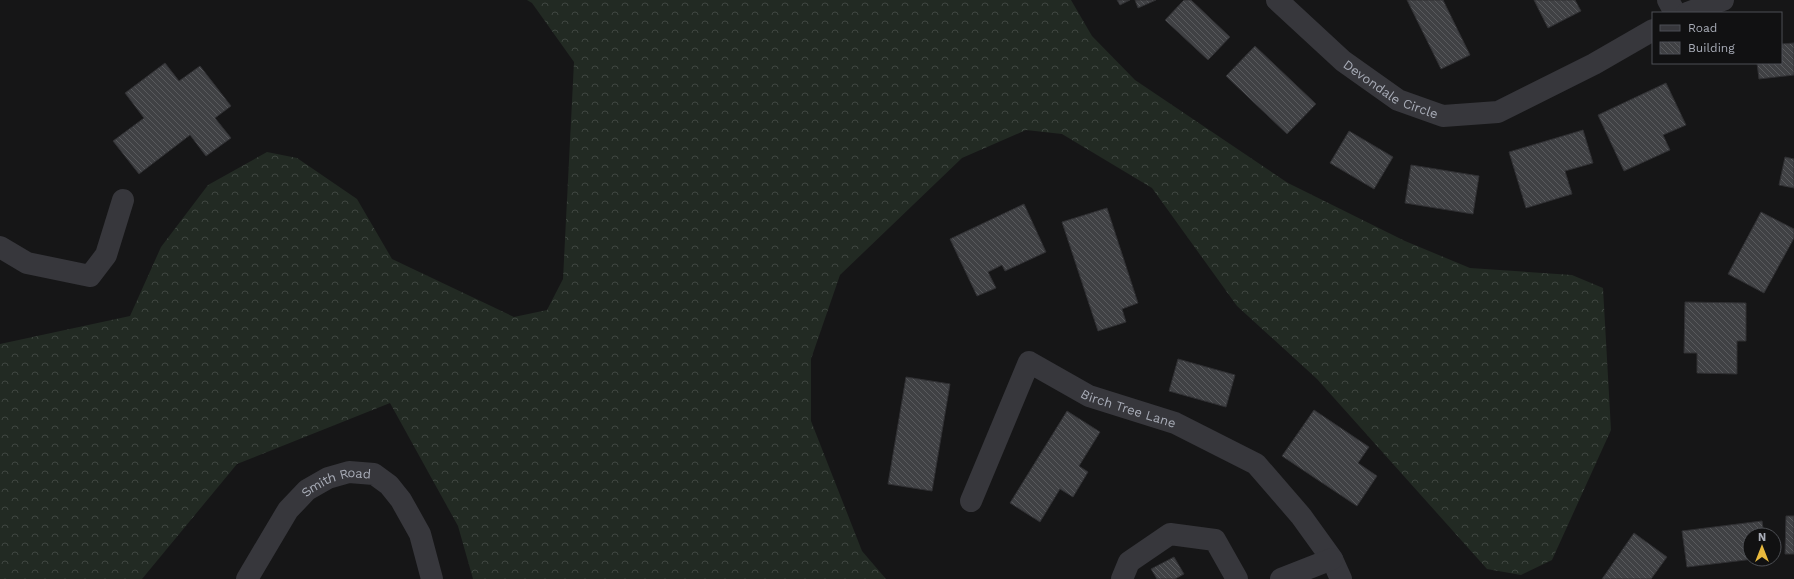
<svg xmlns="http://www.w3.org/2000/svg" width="1794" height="579" font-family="'Work Sans',sans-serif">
<defs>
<pattern id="forest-crowns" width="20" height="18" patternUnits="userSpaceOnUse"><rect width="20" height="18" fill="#222a23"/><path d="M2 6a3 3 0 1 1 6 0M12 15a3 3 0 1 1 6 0" fill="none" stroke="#3f4641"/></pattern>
<pattern id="building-back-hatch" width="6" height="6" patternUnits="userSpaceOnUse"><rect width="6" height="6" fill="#404144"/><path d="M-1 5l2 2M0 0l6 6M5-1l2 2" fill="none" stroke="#595a5d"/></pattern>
</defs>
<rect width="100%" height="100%" fill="#161617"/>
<path fill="url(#forest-crowns)" d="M527,0H1071L1092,36L1135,80L1288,183L1405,241L1470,268L1572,275L1603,288L1611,430L1552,560L1521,575L1487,569L1317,379L1237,306L1152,188L1062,134L1026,130L962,158L840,275L811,359V421L862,551L886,579H473L458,526L390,403L237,464L142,579H0V344L130,316L161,247L208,185L267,152L297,158L357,199L392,259L514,317L547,310L563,279L574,62L532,3Z"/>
<path fill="url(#building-back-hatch)" stroke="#303033" d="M1117,0H1130L1120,5Z
M1135,0H1156L1138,8Z
M1184,0H1191L1230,37L1208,60L1165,20Z
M1407,0H1443L1470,55L1441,69Z
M1534,0H1575L1581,11L1548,28Z
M1794,43V75L1759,79L1757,63H1781V44Z
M1255,46L1316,104L1287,134L1226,76Z
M165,63L179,81L200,66L231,106L215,118L231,138L206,156L190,135L139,174L113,141L144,118L125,93Z
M1666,83L1686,125L1663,135L1670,150L1624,171L1598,115Z
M1583,130L1593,163L1565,171L1572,194L1526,208L1509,152Z
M1349,131L1393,157L1374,189L1330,163Z
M1785,157L1794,159V188L1779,185Z
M1411,165L1479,176L1473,214L1405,203Z
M1024,204L1046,252L1005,271L1002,265L988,272L996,288L977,296L950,239Z
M1107,208L1138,303L1122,309L1126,322L1098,331L1062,222Z
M1761,212L1794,229V238L1764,293L1728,274Z
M1685,302L1746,303V341H1737V374L1697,373V353H1684Z
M1178,359L1235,375L1226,407L1169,391Z
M906,377L950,384L932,491L888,484Z
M1314,410L1369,447L1358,463L1377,476L1357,506L1282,456Z
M1067,411L1100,432L1079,466L1088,472L1073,497L1060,489L1040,522L1010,503Z
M1786,516H1794V554H1785Z
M1762,521L1764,535H1750V559H1754L1687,567L1682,531Z
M1634,533L1667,557L1651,579H1602Z
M1174,557L1184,574L1175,579H1157L1151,569Z"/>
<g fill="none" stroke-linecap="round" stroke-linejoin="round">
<g stroke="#37373c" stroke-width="22">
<path id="s1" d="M1277,0L1343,61L1398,100L1443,116L1498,112L1594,64L1653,30"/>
<path d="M1668,0L1675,13"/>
<path d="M1687,13L1723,0"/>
<path d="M0,247L27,263L90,276L106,255L123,200"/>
<path id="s2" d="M971,501L1029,362L1089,396L1175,423L1256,464L1301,516L1332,559L1341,579"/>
<path id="s3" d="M247,579L288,510L307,490L328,478L349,472L374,474L389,485L401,500L420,534L432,579"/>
<path d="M1122,579L1129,562L1170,534L1215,540L1237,579"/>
<path d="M1281,579L1332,559"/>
</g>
</g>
<g text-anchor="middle" stroke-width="3" stroke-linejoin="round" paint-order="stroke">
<g font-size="13" fill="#a8acb7" stroke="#111112">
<text dy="5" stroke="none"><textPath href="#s1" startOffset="146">Devondale Circle</textPath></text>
<text dy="5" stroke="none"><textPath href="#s2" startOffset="261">Birch Tree Lane</textPath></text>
<text dy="5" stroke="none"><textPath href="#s3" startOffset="139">Smith Road</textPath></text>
</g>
</g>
<rect x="1652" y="12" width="130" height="52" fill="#111112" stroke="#4d4f54"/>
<rect x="1660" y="25" width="20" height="6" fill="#37373c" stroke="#4d4f54"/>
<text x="1688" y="32" font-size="12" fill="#a8acb7">Road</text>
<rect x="1660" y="42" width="20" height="12" fill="url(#building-back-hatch)" stroke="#4d4f54"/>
<text x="1688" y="52" font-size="12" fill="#a8acb7">Building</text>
<g transform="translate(1762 547)"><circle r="19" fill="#111112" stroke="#4d4f54"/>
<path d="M0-3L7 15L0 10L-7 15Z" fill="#e8b93d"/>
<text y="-6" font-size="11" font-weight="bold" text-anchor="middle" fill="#a8acb7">N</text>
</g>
</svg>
